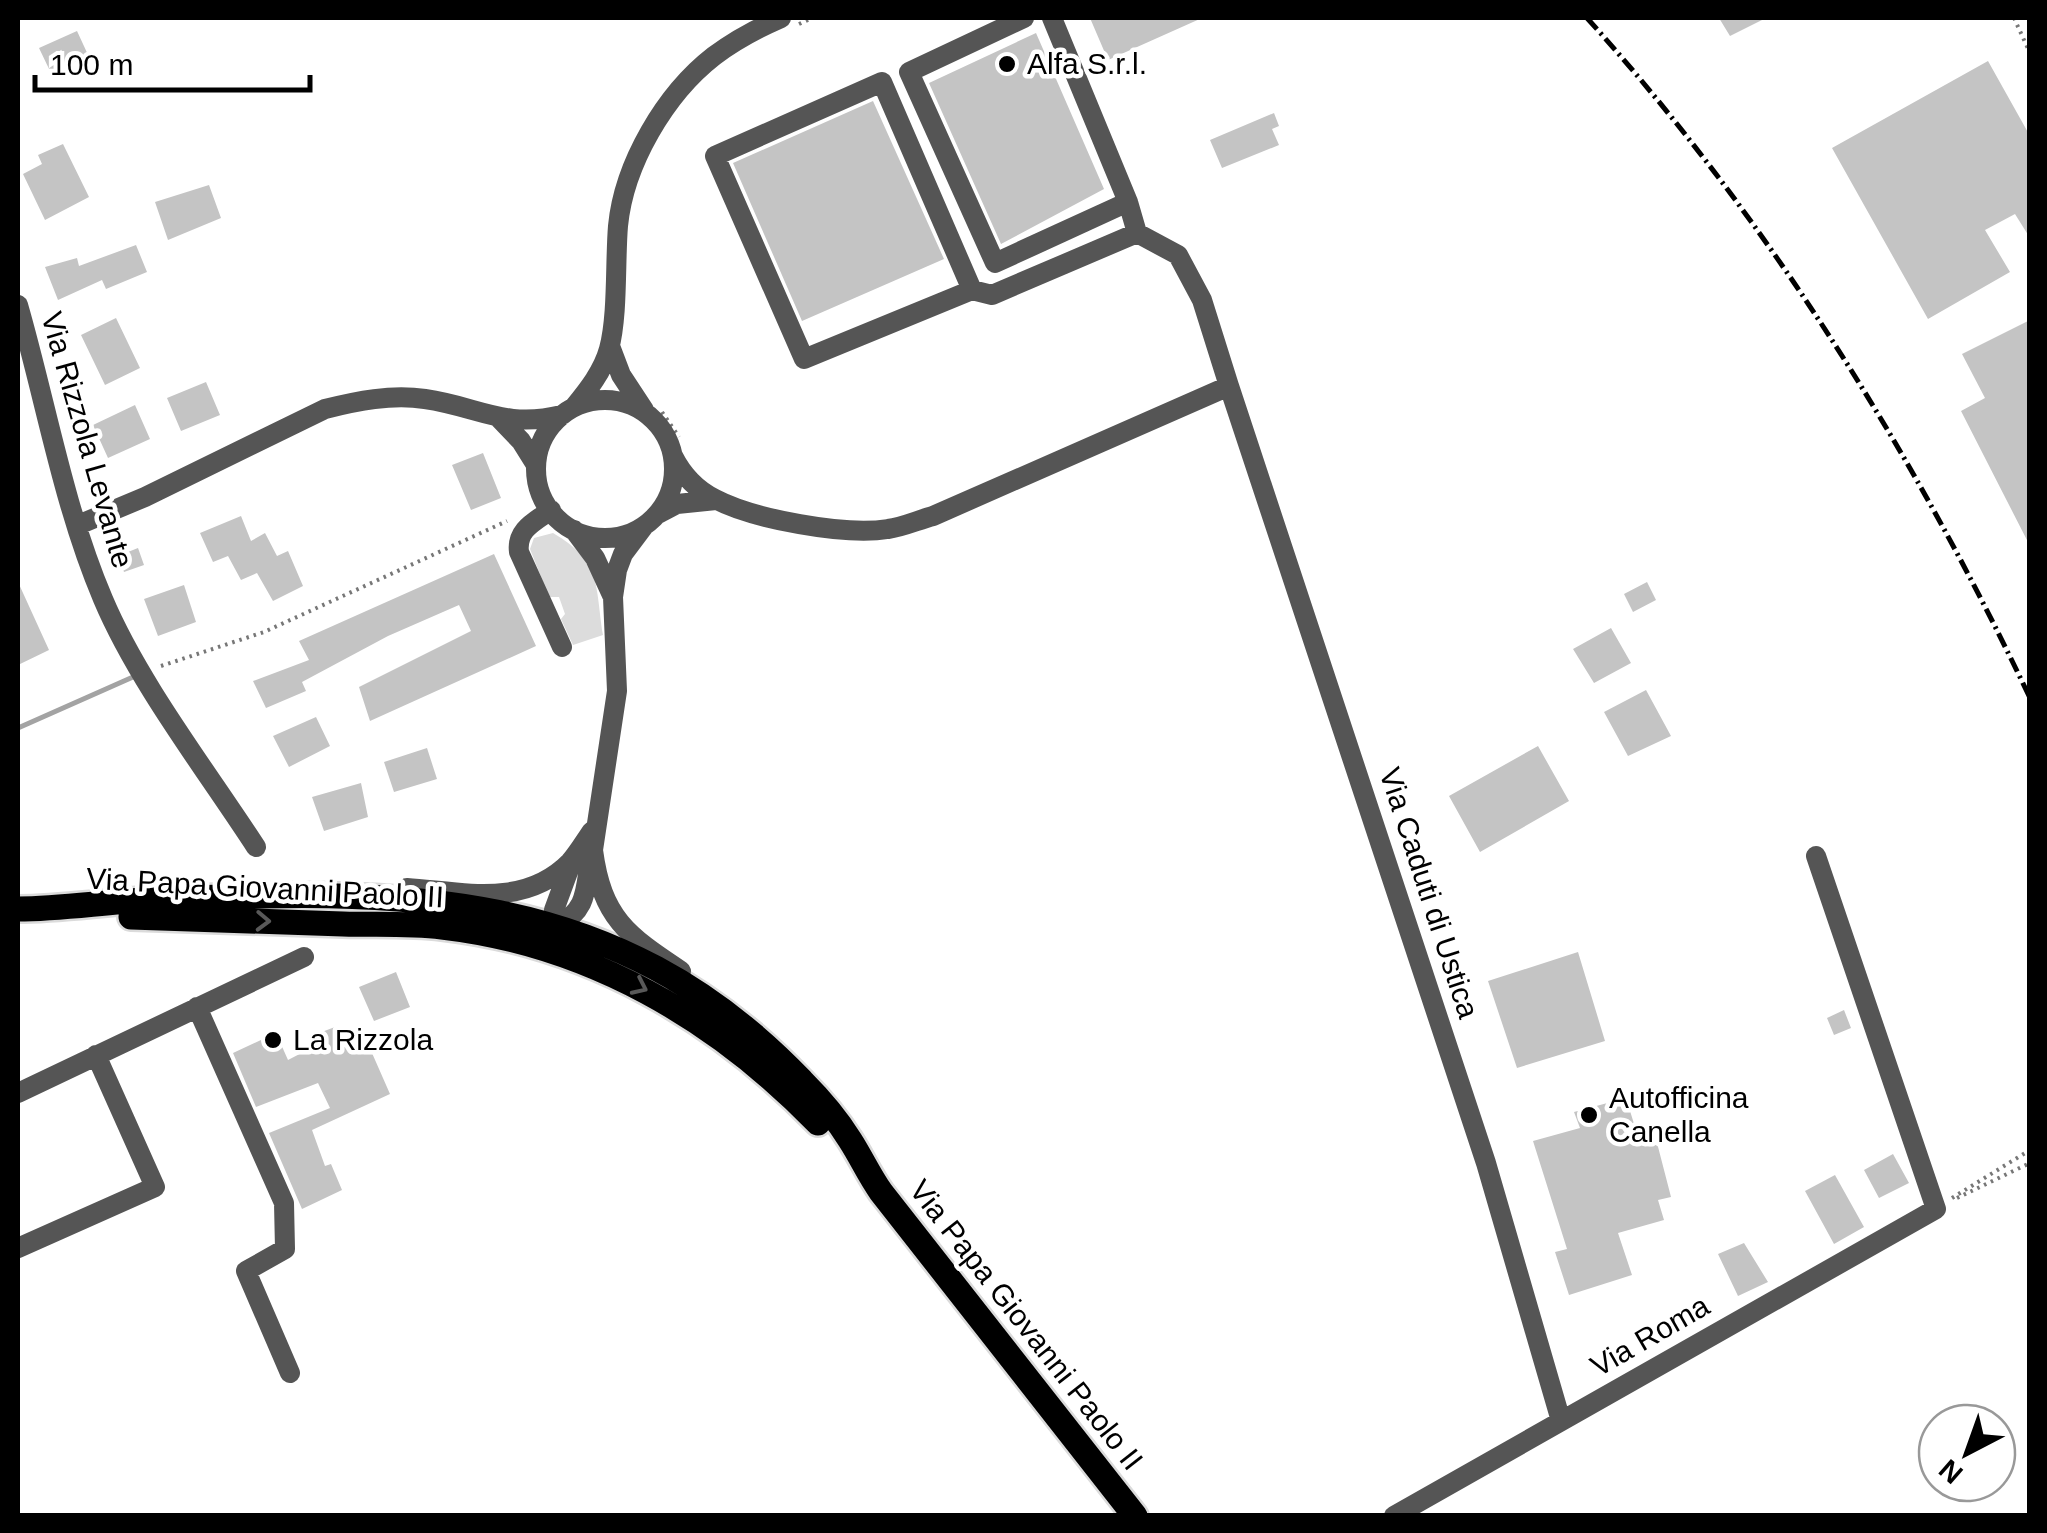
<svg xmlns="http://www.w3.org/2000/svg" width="2047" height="1533" font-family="Arial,sans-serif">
<rect width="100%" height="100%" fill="#fff"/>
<path fill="#dcdcdc" d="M553,533C602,562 595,584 603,635L573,645L561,619L565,614L559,597H549L530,549L534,538Z"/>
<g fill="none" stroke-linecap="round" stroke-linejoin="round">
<path stroke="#a3a3a3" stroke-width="5" d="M18,728L133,677"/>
</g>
<path fill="#c4c4c4" d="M1090,18H1202L1108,60Z
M1719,18H1766L1730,36Z
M77,31L89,57L50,71L39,48Z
M1036,33L1104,189L1001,244L929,83Z
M1988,61L2030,136V238L2015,214L1985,230L2010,272L1928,319L1832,148Z
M873,101L944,259L802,321L733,163Z
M1274,113L1279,126L1272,129L1279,145L1222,168L1210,140Z
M63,144L89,197L45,220L23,174L42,164L38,155Z
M209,185L221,218L168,240L155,202Z
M136,245L147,272L106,289L102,280L58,300L45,267L77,258L79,266Z
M116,318L140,368L105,385L81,335Z
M2030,320V546L1961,411L1985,398L1962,354Z
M206,382L220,415L181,431L167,398Z
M135,405L150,439L108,458L93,425Z
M483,453L501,498L471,510L452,465Z
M241,516L251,541L265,533L277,556L288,551L303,586L273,601L257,573L241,580L228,556L213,562L200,533Z
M138,548L144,565L124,572L118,556Z
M494,554L536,646L370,721L359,687L471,631L459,605L388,636L302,682L306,691L266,708L253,681L309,660L299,641Z
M18,582L49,650L18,665Z
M1647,582L1656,600L1633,612L1624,594Z
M184,585L196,622L158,636L144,599Z
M1611,628L1631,663L1594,683L1573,649Z
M1646,690L1671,736L1628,756L1604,712Z
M316,717L330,746L289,767L273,736Z
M1538,746L1569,801L1480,852L1449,796Z
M427,748L437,779L394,792L384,762Z
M361,783L368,817L324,831L312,797Z
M1578,952L1605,1041L1517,1068L1488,981Z
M396,972L410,1007L374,1021L359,987Z
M1844,1010L1851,1028L1834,1035L1827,1018Z
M335,1027L341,1038L361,1028L390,1094L312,1130L325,1166L331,1164L342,1190L302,1209L269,1133L330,1108L318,1083L256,1107L233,1053L276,1033L288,1060L315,1046L311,1036Z
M1626,1098L1640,1143L1656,1139L1671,1197L1658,1200L1664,1220L1618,1233L1632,1275L1569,1295L1555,1252L1567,1249L1533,1141L1580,1128L1574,1112Z
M1893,1154L1909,1183L1879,1198L1864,1170Z
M1835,1175L1864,1227L1834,1244L1805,1191Z
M1744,1243L1768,1282L1738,1296L1718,1254Z"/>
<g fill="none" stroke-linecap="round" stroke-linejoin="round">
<defs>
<path id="major" d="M18,909C61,909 103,902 146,900C399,888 615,885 802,1081C819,1098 837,1119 850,1140C861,1157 869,1175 881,1192L1135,1516
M131,917C201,919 272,921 343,924C376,925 409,923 442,927C589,944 716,1018 818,1123"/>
</defs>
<use href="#major" stroke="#dbdbdb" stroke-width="30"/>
<path stroke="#777" stroke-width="4" stroke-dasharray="2.5 5" stroke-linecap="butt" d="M2014,18L2030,53
M799,24L812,18
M662,412L679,437
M161,666L264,632L507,521
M1952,1198L2030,1150
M1957,1198L2030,1163"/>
<path stroke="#555" stroke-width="20" d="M1024,18L909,72L995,263L1128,202
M1052,18L1128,202L1137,233
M972,290L882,82L715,156L804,359L972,290L992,295L1137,233L1178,255L1202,300L1229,386
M18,305C46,402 63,505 103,599C138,682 206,770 256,847
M610,346L621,375L644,410
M536 469a69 69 0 1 1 138 0a69 69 0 1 1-138 0Z
M574,407C588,390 603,371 609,349C618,316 615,262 618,226C624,164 665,94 714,56C734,41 758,28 781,18
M499,418L521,441L536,465
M673,456C682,474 697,490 715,499C753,519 845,536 888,529C903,527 918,520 933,516L1229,386L1486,1163L1561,1421
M551,510C534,522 516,530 519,552L562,647
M658,514L677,504L716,500
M78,525L145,497L325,409C357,401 391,394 425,399C480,407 504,429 562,415
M644,526L623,554L617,570L613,597L617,691L593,850C602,918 627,935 681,971
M574,530L595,558L612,595
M407,888C464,892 525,908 570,862C578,853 585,841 592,831
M557,926C587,910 585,892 590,861
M554,938L557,926L554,910L572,861
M197,1007L284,1203L285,1249L246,1271L290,1373
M18,1093L304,957
M18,1248L155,1187L96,1055
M1394,1516L1936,1209L1816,856"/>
<use href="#major" stroke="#000" stroke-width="25"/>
<path stroke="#000" stroke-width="5" stroke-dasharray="15 5 2.5 5" stroke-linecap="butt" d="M1587,18C1769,220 1913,452 2030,698"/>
</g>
<defs><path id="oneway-chevron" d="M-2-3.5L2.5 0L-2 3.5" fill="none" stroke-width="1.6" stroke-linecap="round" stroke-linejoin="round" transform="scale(2.5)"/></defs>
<g stroke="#595959">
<use href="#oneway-chevron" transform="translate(263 921) rotate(2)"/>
<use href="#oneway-chevron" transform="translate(640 987) rotate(25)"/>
</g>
<g fill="#000" stroke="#fff" stroke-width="4">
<circle cx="1007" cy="64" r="10"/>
<circle cx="273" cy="1040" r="10"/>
<circle cx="1589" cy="1115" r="10"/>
</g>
<g text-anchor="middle" stroke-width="9" stroke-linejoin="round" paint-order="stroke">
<g font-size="30" fill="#000" stroke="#fff" text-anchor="start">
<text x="1027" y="74">Alfa S.r.l.</text>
<text x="293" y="1050">La Rizzola</text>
<text x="1609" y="1108">Autofficina<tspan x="1609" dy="34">Canella</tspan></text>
</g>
<g font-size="30" fill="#000" stroke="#fff">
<text transform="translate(87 440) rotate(74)" y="10">Via Rizzola Levante</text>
<text transform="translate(265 888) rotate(3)" y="10">Via Papa Giovanni Paolo II</text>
<text transform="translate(1429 893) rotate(72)" y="10">Via Caduti di Ustica</text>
<text transform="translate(1026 1325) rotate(52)" y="10">Via Papa Giovanni Paolo II</text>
<text transform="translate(1650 1336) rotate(-30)" y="10">Via Roma</text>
</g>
</g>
<rect width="2047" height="1533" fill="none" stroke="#000000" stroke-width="40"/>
<g transform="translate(1967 1453) rotate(221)"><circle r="48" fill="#ffffff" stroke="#999999" stroke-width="2.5"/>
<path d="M0-8L18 38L0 25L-18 38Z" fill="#000000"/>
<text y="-15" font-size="28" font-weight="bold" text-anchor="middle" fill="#000000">N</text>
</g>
<path d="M35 75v15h275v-15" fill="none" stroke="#000000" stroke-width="5"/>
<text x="50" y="75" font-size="30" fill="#000000" stroke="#ffffff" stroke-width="8" paint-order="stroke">100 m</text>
</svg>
